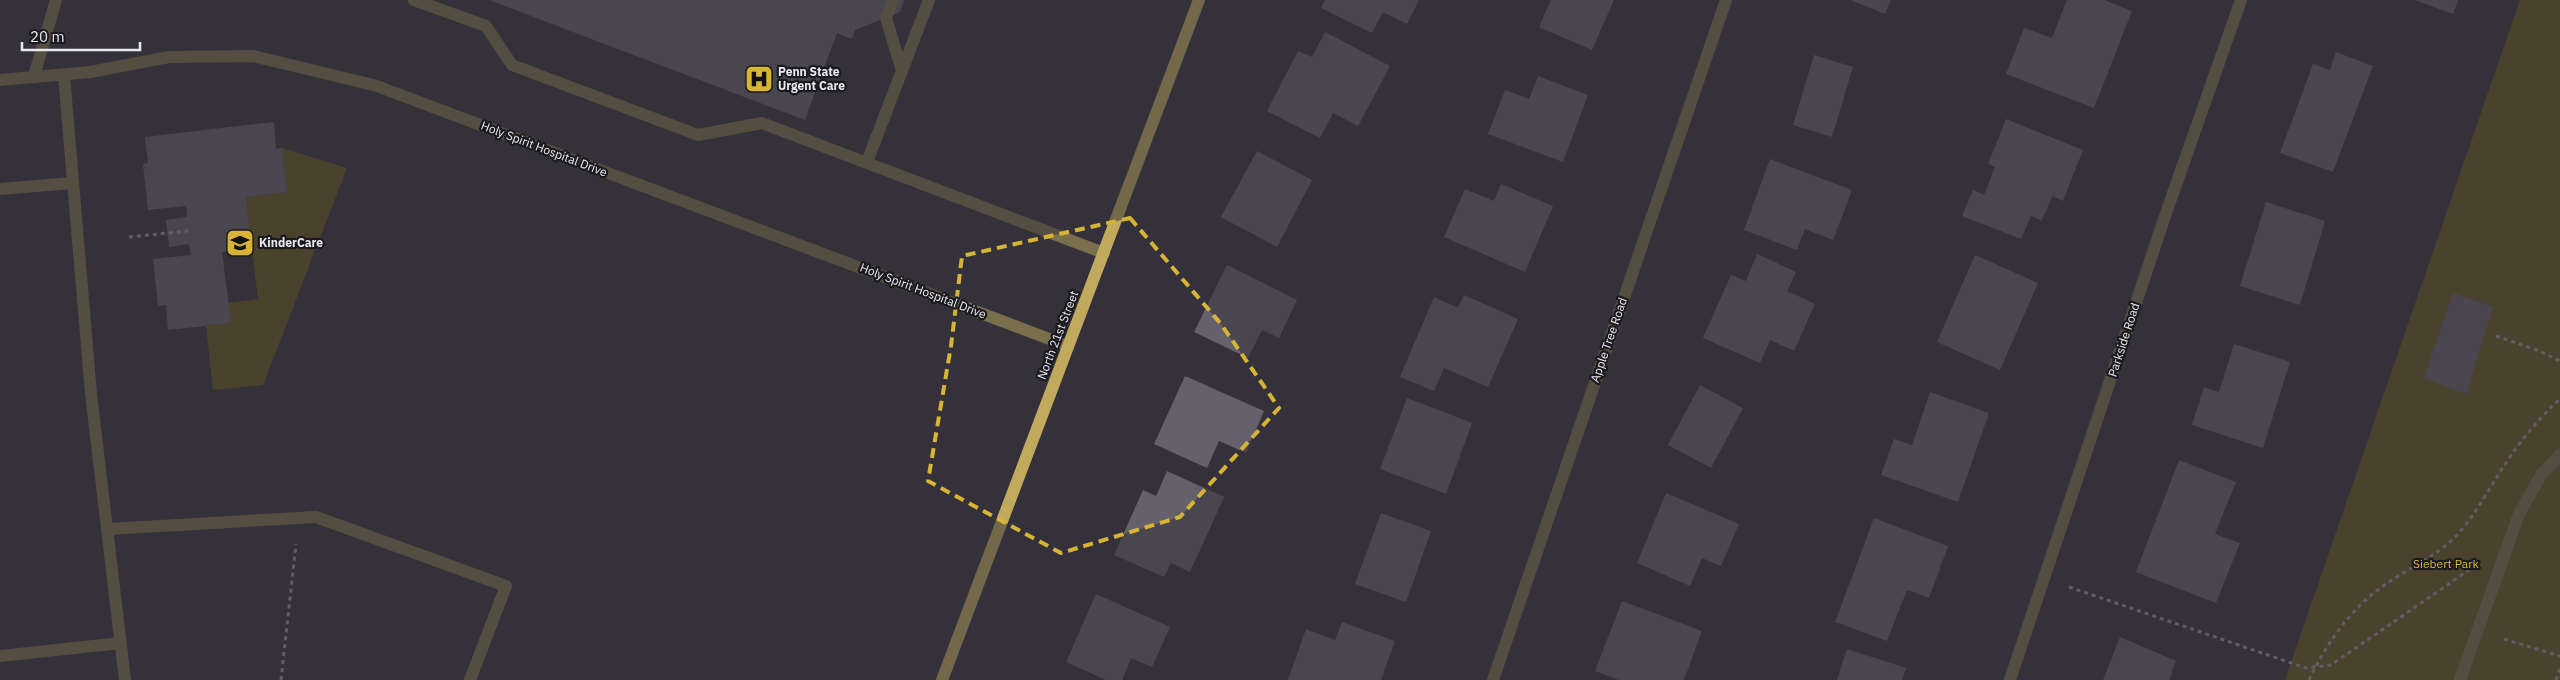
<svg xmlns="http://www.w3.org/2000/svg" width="2560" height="680" font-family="'IBM Plex Sans',sans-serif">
<rect width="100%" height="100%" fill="#34313b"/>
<path fill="#67571f" d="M2520,0H2560V680H2285Z
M282,148L347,168L263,385L213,390L206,326L231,323L228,303L258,299L246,197L287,192Z"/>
<path fill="#65616c" d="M489,0H904L900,12L855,30L852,39L837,33L805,120Z
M1325,0H1419L1407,24L1383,12L1372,33L1321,8Z
M1551,0H1614L1592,50L1539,27Z
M1851,0H1891L1885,14Z
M2067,0H2104L2132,11L2094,108L2006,74L2024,28L2052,38Z
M2415,0H2458L2453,14Z
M1325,32L1390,66L1358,126L1333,113L1320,138L1267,111L1298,51L1312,57Z
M2336,52L2373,66L2333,172L2280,153L2313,64L2330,70Z
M1814,55L1853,67L1832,137L1793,125Z
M1538,76L1588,95L1563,162L1488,134L1505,90L1529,99Z
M2006,119L2083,150L2063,201L2052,196L2042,221L2031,216L2021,239L1962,216L1973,190L1984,195L1995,167L1988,164Z
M274,122L276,149L282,148L287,192L246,197L252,248L222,252L231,323L168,330L166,305L158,306L153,259L191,255L189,244L169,247L166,220L187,217L186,206L148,210L143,164L148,163L145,137Z
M1257,151L1312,180L1277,247L1221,217Z
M1770,159L1852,190L1833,240L1805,229L1797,250L1744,230Z
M1501,184L1553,206L1525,272L1444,237L1465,189L1494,201Z
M2266,202L2325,221L2300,305L2240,286Z
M1757,254L1796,272L1787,291L1815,304L1794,351L1770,340L1760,363L1703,338L1731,275L1746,281Z
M1975,255L2038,283L2000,370L1937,342Z
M1227,265L1297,300L1279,338L1262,330L1248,358L1194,332Z
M2453,293L2493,307L2466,394L2424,378Z
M1464,295L1518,319L1488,387L1444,368L1434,391L1400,377L1434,297L1458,308Z
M2234,344L2290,362L2263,448L2192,425L2204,387L2219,392Z
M1185,376L1264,411L1246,453L1219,441L1207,468L1154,444Z
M1700,385L1743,408L1711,468L1668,445Z
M1930,392L1989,413L1958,502L1881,475L1894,439L1912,445Z
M1407,398L1472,423L1446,494L1380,469Z
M2179,460L2236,482L2215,534L2240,543L2216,603L2136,572Z
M1167,471L1224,497L1190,572L1171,563L1164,577L1114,555L1143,490L1156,496Z
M1666,493L1739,524L1721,566L1702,558L1690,586L1637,563Z
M1381,513L1431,531L1406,602L1355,584Z
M1874,518L1948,546L1929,598L1907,590L1887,641L1835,622Z
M1096,594L1170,627L1152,667L1131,658L1122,680H1106L1066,662Z
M1622,601L1702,631L1684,680H1619L1595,671Z
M1342,622L1395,641L1381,680H1288L1306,629L1335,640Z
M2120,637L2176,661L2169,680H2103Z
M1847,649L1906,668L1902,680H1837Z"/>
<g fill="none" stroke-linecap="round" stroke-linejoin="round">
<path stroke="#95939b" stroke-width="3" stroke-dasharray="4 4" stroke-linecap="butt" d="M129,237L188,231
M2496,336L2537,350L2560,361
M2069,587L2306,668L2331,665L2469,570
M2504,639L2560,656
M281,680L296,544
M2309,680C2328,641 2352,606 2389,582C2411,567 2436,556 2455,537C2476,515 2489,488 2506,463C2521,440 2540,417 2560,399
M2556,680L2560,668"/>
<path stroke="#7a6f4c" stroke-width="12" d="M414,0L486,26L512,65L698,135L762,123L1104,253
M893,0L886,18L902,71
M64,75L91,394L125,680
M34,76L56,0
M0,80L90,72L169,57L253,56L374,85L1068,346
M867,162L929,0
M0,189L73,183
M108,529L316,517L506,586L470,680
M0,656L121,643
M1493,680L1726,0
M2010,680L2165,216L2241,0
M2460,680L2519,514L2541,475L2560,455"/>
<path stroke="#c1aa5e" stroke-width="12" d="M942,680L1199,0"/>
</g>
<path d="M0 0H2560V680H0ZM1130,218L1221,324L1279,408L1180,517L1061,553L928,481L951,346L962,256Z" fill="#34313b" fill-opacity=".55" fill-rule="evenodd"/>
<path fill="none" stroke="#d7b434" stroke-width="4" stroke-dasharray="10 6" stroke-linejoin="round" d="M1130,218L1221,324L1279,408L1180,517L1061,553L928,481L951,346L962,256Z"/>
<defs>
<symbol id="hospital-square" viewBox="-11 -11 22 22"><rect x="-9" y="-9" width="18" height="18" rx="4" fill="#d7b434" stroke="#1b1a1e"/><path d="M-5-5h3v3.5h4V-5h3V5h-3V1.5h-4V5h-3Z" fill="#111"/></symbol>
<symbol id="school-square" viewBox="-11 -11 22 22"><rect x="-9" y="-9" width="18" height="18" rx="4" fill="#d7b434" stroke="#1b1a1e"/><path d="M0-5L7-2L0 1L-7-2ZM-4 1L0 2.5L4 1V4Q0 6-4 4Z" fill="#111"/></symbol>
</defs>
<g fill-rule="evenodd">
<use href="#hospital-square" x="743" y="63" width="32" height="32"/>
<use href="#school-square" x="224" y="227" width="32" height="32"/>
</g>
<g text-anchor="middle" stroke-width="4.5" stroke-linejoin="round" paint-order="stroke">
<g font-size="12" font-weight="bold" fill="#ebe9f0" stroke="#1b1a1e" text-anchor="start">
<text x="778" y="76">Penn State<tspan x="778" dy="14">Urgent Care</tspan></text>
<text x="259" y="247">KinderCare</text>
</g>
<g font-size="12" fill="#ebe9f0" stroke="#1b1a1e">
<text transform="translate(544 149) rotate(21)" y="4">Holy Spirit Hospital Drive</text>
<text transform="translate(923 291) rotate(21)" y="4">Holy Spirit Hospital Drive</text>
<text transform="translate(1058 335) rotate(-69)" y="4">North 21st Street</text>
<text transform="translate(1609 340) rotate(-71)" y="4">Apple Tree Road</text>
<text transform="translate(2124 340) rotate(-72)" y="4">Parkside Road</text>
</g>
<g font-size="12" fill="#dfbb36" stroke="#1b1a1e">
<text x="2446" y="568">Siebert Park</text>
</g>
</g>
<path d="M22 42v8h118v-8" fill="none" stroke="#ebe9f0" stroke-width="2.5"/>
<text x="30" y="42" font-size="15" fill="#ebe9f0" stroke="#1b1a1e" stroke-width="4" paint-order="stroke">20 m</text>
</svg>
